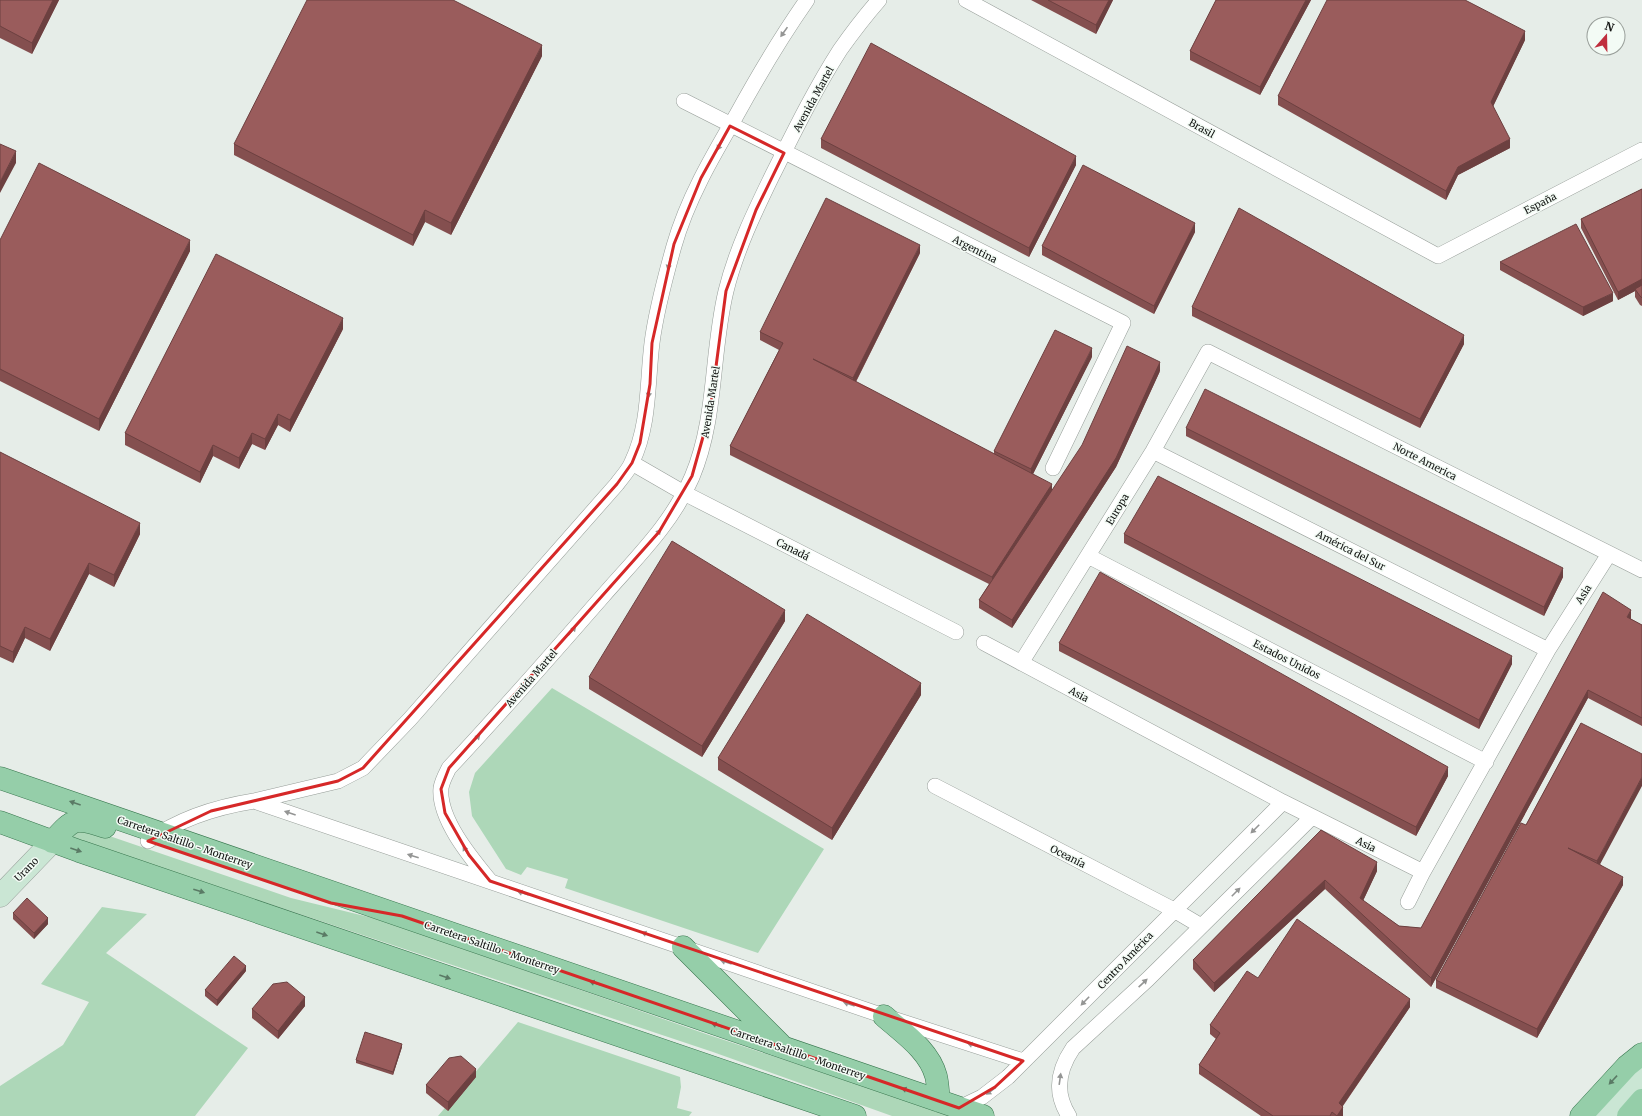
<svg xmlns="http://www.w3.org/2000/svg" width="1642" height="1116" font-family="Merriweather,serif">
<rect width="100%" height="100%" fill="#e6ede8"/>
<path fill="#add7b8" d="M552,688L824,849L758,953L565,888L568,879L527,867L521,875L506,869L472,816L469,792L475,773Z
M86,828L291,898L381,920L706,1034L953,1116H892L713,1052L69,837Z
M102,907L147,914L106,953L248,1048L195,1116H0V1086L63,1045L89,1002L41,984Z
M518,1022L680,1077L681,1087L677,1108L692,1112L689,1116H438Z"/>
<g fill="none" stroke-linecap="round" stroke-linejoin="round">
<defs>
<path id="street" d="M966,0L1438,256L1642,150
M684,101L1123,323L1053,468
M1153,451L1548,650
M632,463L684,493L956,632
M1088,556L1486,762
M984,643L1283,802L1423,872
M1021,663L1153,451L1208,352L1642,570
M935,786L1174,910L1201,926
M254,801L338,781L363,768L410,719L617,484C622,477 629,470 632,462C650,424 647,383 652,343C656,311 665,278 674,246C687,200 712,157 736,116C758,76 781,37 807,0
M148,841C179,819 216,807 254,801L884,1016L1023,1061
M490,881C472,859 438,819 441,788C442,781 446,774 449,768C502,712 552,654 603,596C635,559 672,524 692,477C717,418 711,353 726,291C736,250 755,211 773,174C794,132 815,89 840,50C852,33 865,16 879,0
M1408,902L1423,872L1548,650L1609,554
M959,1108L982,1097L1008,1077L1283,802
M1069,1116C1054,1093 1058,1070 1073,1048L1148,979L1312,817"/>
<path id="secondary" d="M0,896L52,842
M1605,1116L1642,1075"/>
<path id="primary" d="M0,778L983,1116
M0,822L79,851L855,1116
M52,842C73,819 74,816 105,827
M683,947L780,1044
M884,1016C903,1033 929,1050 936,1076C938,1084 938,1093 939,1101
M1581,1116L1627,1066L1642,1054
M1628,1116L1642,1100"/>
</defs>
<use href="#street" stroke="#969d98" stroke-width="16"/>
<use href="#secondary" stroke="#969d98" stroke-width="23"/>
<use href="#primary" stroke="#39774f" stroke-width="23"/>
<use href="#street" stroke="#fff" stroke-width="15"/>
<use href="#secondary" stroke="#cae6d4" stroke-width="22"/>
<use href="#primary" stroke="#95cea9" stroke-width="22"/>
</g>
<path fill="#844f4f" d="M0,0H59L32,54L0,38Z
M1031,0H1113L1096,34Z
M1216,0H1311L1260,95L1190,60V51Z
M1525,40L1493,106L1510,148L1458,175L1446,200L1278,105V96Z
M542,56L451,235L425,222L413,246L234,155V144Z
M821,139L1076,165L1029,257L821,148Z
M1642,189V306L1640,305L1635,297V291L1618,300L1581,228V219Z
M1195,232L1154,314L1042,255V246Z
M0,240L190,251L99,431L0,381Z
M920,253L856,382L994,454V451L1092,357L1033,474L1052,490L1160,371L1116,467L1012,628L979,608V600L989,584L730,455V446L779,350L760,340V332Z
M1500,262L1613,301L1583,316L1500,270Z
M1192,307L1464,344L1420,428L1192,316Z
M343,329L290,432L278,425L265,450L252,444L239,469L213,456L200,483L125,445V433Z
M1186,428L1563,577L1544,616L1186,436Z
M0,452L140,534L114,587L89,574L50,651L25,638L13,663L0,657Z
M1124,534L1512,664L1479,729L1124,543Z
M1631,619L1642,625V726L1588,698L1431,987L1325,889L1214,992L1193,969V960L1321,830L1377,871L1363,901L1399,926L1421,928Z
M785,621L702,757L589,689V677Z
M1059,643L1448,776L1416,836L1059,651Z
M921,695L832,840L718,770V758Z
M1581,723L1600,864L1623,885L1537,1038L1436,988V980L1526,825Z
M13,913L48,924L34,939L13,919Z
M246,971L217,1006L205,996V990Z
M1258,978L1410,1007L1343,1106V1116H1261L1199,1074V1065L1216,1039L1210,1034V1025Z
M305,1006L278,1039L252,1018V1009Z
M402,1047L393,1075L356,1063V1060Z
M476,1077L448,1111L426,1093V1085Z"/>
<path fill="#6c4040" d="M53,0H59L32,54V43Z
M1109,0H1113L1096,34V25Z
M1306,0H1311L1260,95V87Z
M1525,31V40L1491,111V102Z
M542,45V56L451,235V223Z
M1510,139V148L1458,175L1446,200V191L1458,167Z
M16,151V163L0,193V182Z
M1076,156V165L1029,257V248Z
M425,210V222L413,246V235Z
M1195,223V232L1154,314V306Z
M190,240V251L99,431V419Z
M920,245V253L853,387V378Z
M1642,279V288L1635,289V291L1618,300V292Z
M1613,293V301L1583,316V307Z
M343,318V329L290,432V420Z
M1464,335V344L1420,428V419Z
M1092,348V357L1031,478V469Z
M1160,362V371L1116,467L1012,628V620Z
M278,414V425L265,450V439Z
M252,433V444L239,469V458Z
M213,445V456L200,483V472Z
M1052,484V493L992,586V577Z
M140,523V534L114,587V575Z
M89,563V574L50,651V639Z
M1563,568V577L1544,616V607Z
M785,610V621L702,757V746Z
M1631,610V619L1627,626V617Z
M25,627V638L13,663V652Z
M1512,656V664L1479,729V720Z
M921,683V695L832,840V828Z
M1588,690V698L1431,987V978Z
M1448,767V776L1416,836V827Z
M1642,777V786L1597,870V861Z
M1377,862V871L1360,907V898Z
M1623,877V885L1537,1038V1029Z
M1325,880V889L1214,992V983Z
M48,918V924L34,939V933Z
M246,966V971L217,1006V1000Z
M305,997V1006L278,1039V1031Z
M1410,999V1007L1339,1111V1103Z
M402,1044V1047L393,1075V1072Z
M476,1069V1077L448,1111V1102Z
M1343,1107V1116H1337Z"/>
<path fill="#9a5c5c" stroke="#6c4040" d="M0,0H53L32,43L0,26Z
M307,0H453L542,45L451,223L425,210L413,235L234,144Z
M1048,0H1109L1096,25Z
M1216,0H1306L1260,87L1190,51Z
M1327,0H1465L1525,31L1491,102L1510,139L1458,167L1446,191L1278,96Z
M871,43L1076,156L1029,248L821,139Z
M0,144L16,151L0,182Z
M39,163L190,240L99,419L0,369V240Z
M1083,165L1195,223L1154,306L1042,246Z
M1642,189V279L1618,292L1581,219Z
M826,198L920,245L853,378L813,359L1052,484L992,577L730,446L783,343L760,332Z
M1239,208L1464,335L1420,419L1192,307Z
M1576,224L1613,293L1583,307L1500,262Z
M216,254L343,318L290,420L278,414L265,439L252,433L239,458L213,445L200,472L125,433Z
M1642,285V298L1640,296L1635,289Z
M1055,330L1092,348L1031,469L994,451Z
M1127,346L1160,362L1116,458L1012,620L979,600L1082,445Z
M1205,389L1563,568L1544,607L1186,428Z
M0,452L140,523L114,575L89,563L50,639L25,627L13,652L0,646Z
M1158,476L1512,656L1479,720L1124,534Z
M672,541L785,610L702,746L589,677Z
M1100,572L1448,767L1416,827L1059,643Z
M1603,592L1631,610L1627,617L1642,625V718L1588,690L1431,978L1325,880L1214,983L1193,960L1321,830L1377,862L1360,898L1399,926L1421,928Z
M807,614L921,683L832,828L718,758Z
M1581,723L1642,754V777L1597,861L1568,848L1623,877L1537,1029L1436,980L1521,823L1526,825Z
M27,898L48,918L34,933L13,913Z
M1297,919L1410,999L1339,1103L1343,1107L1337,1116L1332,1112L1330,1116H1273L1199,1065L1220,1033L1210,1025L1247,971L1258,978Z
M234,956L246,966L217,1000L205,990Z
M287,982L305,997L278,1031L252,1009L273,984Z
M365,1032L402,1044L393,1072L356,1060Z
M461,1056L476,1069L448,1102L426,1085L449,1058Z"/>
<defs><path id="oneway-solid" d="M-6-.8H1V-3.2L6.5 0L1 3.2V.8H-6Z"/></defs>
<g fill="#949594">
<use href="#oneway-solid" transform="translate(784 32) rotate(125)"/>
<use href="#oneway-solid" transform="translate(720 145) rotate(119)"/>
<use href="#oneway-solid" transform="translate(669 264) rotate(105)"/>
<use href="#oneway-solid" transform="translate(649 392) rotate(97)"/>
<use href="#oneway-solid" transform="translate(657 534) rotate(-50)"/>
<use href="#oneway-solid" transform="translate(572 631) rotate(-49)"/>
<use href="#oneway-solid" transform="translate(476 739) rotate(-47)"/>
<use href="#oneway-solid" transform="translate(290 813) rotate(-161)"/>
<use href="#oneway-solid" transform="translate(1255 829) rotate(135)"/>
<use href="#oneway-solid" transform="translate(466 851) rotate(-121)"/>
<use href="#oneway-solid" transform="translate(413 856) rotate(-162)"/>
<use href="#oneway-solid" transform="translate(1236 892) rotate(-45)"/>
<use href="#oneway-solid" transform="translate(523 893) rotate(-161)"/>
<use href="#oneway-solid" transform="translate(647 934) rotate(-161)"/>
<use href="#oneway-solid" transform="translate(726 962) rotate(-161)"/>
<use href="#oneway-solid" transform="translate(1143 983) rotate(-43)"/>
<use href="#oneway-solid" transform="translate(1085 1001) rotate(134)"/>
<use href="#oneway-solid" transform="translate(849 1004) rotate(-161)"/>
<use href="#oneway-solid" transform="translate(973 1045) rotate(-162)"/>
<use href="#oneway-solid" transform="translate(1060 1079) rotate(-82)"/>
<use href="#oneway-solid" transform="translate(991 1091) rotate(144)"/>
</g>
<g fill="#5a7a65">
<use href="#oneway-solid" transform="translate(75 803) rotate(-161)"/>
<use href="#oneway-solid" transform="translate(76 850) rotate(19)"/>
<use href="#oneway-solid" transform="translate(199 891) rotate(18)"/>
<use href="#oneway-solid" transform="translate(322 934) rotate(19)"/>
<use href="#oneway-solid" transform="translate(445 977) rotate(19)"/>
<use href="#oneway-solid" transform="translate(595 983) rotate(-161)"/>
<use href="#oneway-solid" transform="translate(717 1025) rotate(-161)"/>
<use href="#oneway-solid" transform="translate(1613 1080) rotate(133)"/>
<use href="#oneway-solid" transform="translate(907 1090) rotate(-161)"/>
</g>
<path fill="none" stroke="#d62828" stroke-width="3" stroke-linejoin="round" d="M730,126L784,153L756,210L726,291L710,412L692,476L659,532L449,768L441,789L445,813L469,855L490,881L1023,1061L995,1087L959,1108L402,916L331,903L148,841L211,811L338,781L363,768L617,484L632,463L640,443L650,384L652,343L674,244L701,178Z"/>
<g text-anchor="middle" stroke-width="3" stroke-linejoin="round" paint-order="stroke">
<g font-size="10" fill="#121412" stroke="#f3fbf5">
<text transform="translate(813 99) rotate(-61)" y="4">Avenida Martel</text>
<text transform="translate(1202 128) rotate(29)" y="4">Brasil</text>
<text transform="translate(1540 203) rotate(-27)" y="4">España</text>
<text transform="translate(975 249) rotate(27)" y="4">Argentina</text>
<text transform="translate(710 402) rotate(-81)" y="4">Avenida Martel</text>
<text transform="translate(1425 461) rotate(27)" y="4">Norte America</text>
<text transform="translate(1117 509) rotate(-59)" y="4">Europa</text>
<text transform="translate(793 549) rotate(27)" y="4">Canadá</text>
<text transform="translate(1351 550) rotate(27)" y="4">América del Sur</text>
<text transform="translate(1583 594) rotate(-58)" y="4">Asia</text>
<text transform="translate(1287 659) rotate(27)" y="4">Estados Unidos</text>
<text transform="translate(531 678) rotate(-49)" y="4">Avenida Martel</text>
<text transform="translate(1079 694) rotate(28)" y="4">Asia</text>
<text transform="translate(185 842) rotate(19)" y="4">Carretera Saltillo - Monterrey</text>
<text transform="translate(1366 844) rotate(26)" y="4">Asia</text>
<text transform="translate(1068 856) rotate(27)" y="4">Oceanía</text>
<text transform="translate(26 869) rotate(-46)" y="4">Urano</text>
<text transform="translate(492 947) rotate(19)" y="4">Carretera Saltillo - Monterrey</text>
<text transform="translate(1125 960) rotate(-46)" y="4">Centro América</text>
<text transform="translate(798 1053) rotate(19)" y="4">Carretera Saltillo - Monterrey</text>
</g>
</g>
<g transform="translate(1606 36) rotate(20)"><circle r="19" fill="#f3fbf5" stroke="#999f9a"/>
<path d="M0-3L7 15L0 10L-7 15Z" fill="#bf2e3d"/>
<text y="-6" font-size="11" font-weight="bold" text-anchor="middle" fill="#121412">N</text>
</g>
</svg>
